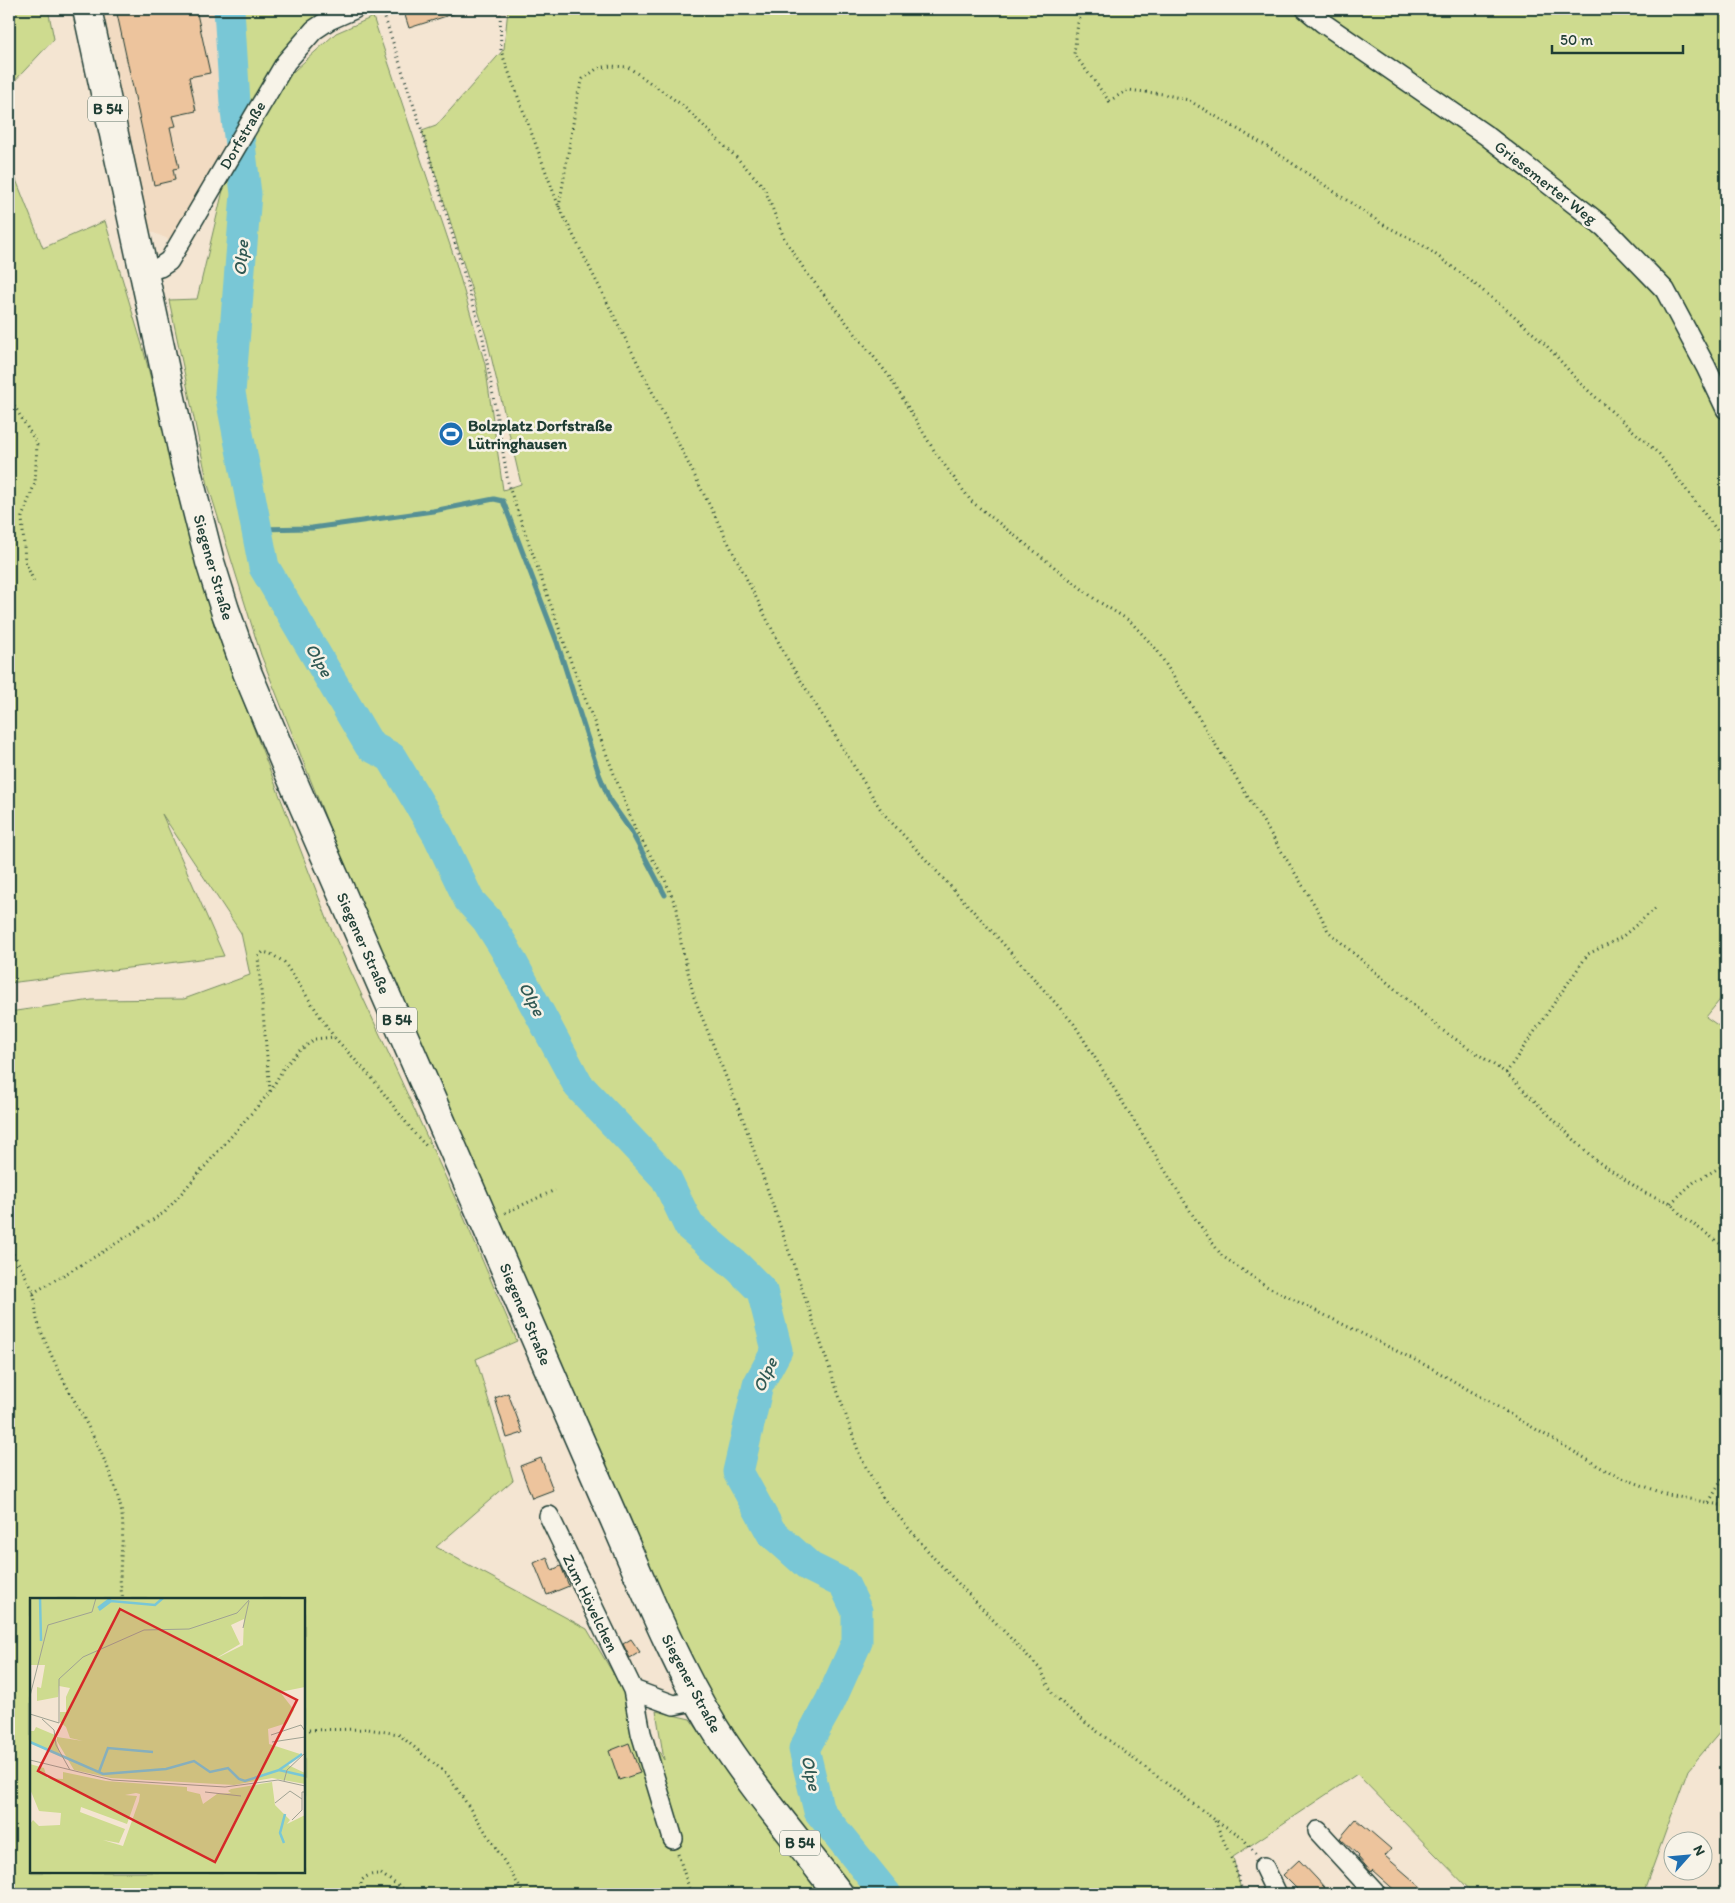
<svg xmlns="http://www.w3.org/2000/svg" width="1735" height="1903" font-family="Itim,sans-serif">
<rect width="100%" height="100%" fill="#f4e5d2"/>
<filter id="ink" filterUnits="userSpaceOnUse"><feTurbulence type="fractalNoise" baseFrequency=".02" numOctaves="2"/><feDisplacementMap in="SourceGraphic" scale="10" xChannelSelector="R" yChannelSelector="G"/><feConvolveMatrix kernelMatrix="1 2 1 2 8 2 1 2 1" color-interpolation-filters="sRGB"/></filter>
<g filter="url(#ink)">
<path fill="#f2dbc2" d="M99,9H219L231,136L175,242L147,230Z"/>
<path fill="#cedb8f" stroke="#768c62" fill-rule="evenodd" d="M9,9H48L54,39L9,87Z
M235,9H336L325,14L271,69L243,120Z
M508,9H1726V998L1723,996L1706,1017L1726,1031V1725L1688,1770L1643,1894H1474L1357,1774L1233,1857L1242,1894H855L732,1735L675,1634L547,1329L355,892L261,655L208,485L169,300L197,299L224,186L249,144L285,79L336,33L373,17L455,260L485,364L503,490L521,484L487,339L422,131L436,126L504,49Z
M9,162L43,248L105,221L143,348L214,625L329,924L462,1213L517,1341L476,1359L513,1480L436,1547L587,1629L664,1760L656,1711L690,1719L819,1894H9V1012L92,1000L184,999L250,975L241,933L162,814L224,956L9,983ZM31,1599H304V1872H31Z"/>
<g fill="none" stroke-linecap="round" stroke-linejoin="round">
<path stroke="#559095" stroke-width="5" d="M256,529L312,528L433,511L494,499L503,501L557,642L599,774L610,801L631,831L665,895"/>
<path stroke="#79c7d6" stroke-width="31" d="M229,9L235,103L246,194L230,393L264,567L370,746L391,757L438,835L469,900L487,920L504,947L578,1085L666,1178L689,1226L738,1267L762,1291L777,1350L758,1385L738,1472L771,1532L810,1567L844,1584L857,1611V1642L830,1702L804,1749L819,1811L886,1894"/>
</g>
<path fill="#edc49d" stroke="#1f3d34" d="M116,9H196L210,73L189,77L196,111L173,116L176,126L170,127L179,168L173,169L175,180L154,185Z
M403,9H458L459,12L409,28Z
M508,1393L523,1433L507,1438L495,1398Z
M541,1458L553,1490L532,1498L520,1466Z
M547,1557L552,1570L561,1566L569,1586L547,1595L534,1563Z
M631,1639L640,1652L630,1658L623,1644Z
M629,1743L640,1773L619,1780L609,1751Z
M1356,1819L1391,1849L1385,1856L1429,1894H1399L1372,1870L1371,1872L1358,1857L1359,1856L1340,1838Z
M1299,1860L1317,1879L1330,1894H1302L1283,1875Z"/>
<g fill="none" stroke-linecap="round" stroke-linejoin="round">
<defs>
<path id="street" d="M1306,9L1323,23L1487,136L1604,227L1665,290L1706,367L1726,409
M144,272L160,267L169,261L286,62L314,30L329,20L354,9
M549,1516L633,1690L641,1733L673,1839
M633,1690L674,1705L699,1700
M1318,1831L1376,1894
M1264,1867L1277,1894"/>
<path id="primary" d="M87,9L185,463L210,562L225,610L247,672L288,770L605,1498C639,1574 669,1653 712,1724C749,1784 796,1838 839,1894"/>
</defs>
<use href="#street" stroke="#1f3d34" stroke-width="22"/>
<use href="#primary" stroke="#1f3d34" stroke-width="31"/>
<path stroke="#1f3d34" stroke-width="3" stroke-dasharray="1 4" stroke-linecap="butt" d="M382,9L422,131L483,338L509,487L571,662L636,831L665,880L677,909L681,943L694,997L744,1122L860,1456L883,1498L934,1558L1041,1670L1053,1695L1086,1723L1215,1820L1241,1836L1256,1854
M500,9L501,51L559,207L785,655L883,813L998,938L1074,1024L1194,1217L1222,1256L1266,1286L1433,1369L1612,1474L1668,1495L1726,1506
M1084,9L1078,23L1074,54L1109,101L1128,90L1163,94L1188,100L1268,147L1382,224L1421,244L1466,277L1513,315L1547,346L1581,384L1659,454L1726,542
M559,207L578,94L583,79L598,68L611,66L628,67L682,105L737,158L764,187L784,238L806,272L889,376L935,452L971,501L1096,600L1130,621L1157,650L1319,912L1328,931L1442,1030L1506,1073L1594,1159L1645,1193L1671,1203L1681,1215L1726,1248
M9,397L37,444L35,483L22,517L25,561L34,582
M1506,1073L1588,954L1622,937L1656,908
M270,1091L258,957L263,952L271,954L284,962L334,1037
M1671,1203L1694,1182L1726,1164
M505,1213L555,1190
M9,1245C16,1260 27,1276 33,1292C36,1301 35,1310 37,1319C39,1327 43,1336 46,1343C69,1398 108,1451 121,1509C127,1539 115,1569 123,1599
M33,1293L101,1253L165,1212L270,1092L284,1067L299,1051L315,1039L334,1037L371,1077L415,1134L428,1148
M1709,1502L1726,1473
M304,1730L368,1729L398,1734L447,1774L491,1840L524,1894
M1215,1821L1235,1867L1243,1894
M678,1854L691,1894
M361,1894V1881C367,1875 372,1874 381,1874L411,1894"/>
<use href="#street" stroke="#f7f3e8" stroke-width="19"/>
<use href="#primary" stroke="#f7f3e8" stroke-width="28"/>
</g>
</g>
<defs>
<symbol id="stadium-disc" viewBox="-11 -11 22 22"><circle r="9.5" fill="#1f6fb2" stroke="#f7f3e8"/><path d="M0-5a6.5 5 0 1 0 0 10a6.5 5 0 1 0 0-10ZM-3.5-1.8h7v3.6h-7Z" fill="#fff"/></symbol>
</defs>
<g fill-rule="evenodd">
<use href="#stadium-disc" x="437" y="420" width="28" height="28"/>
</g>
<g text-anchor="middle" stroke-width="5" stroke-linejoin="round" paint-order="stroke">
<g fill="#f7f3e8" stroke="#60746a" stroke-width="1">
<rect x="88" y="96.5" width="40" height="25" rx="4"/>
<rect x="377" y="1007.5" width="40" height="25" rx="4"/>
<rect x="780" y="1830.5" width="40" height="25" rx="4"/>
</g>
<g font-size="15" font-weight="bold" fill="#1f3d34">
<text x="108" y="114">B 54</text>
<text x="397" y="1025">B 54</text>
<text x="800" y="1848">B 54</text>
</g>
<g font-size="16" fill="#1f3d34" stroke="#f7f3e8">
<text transform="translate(242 135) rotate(-60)" y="6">Dorfstraße</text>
<text transform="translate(1546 182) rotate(38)" y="6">Griesemerter Weg</text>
<text transform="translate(214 567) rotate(74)" y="6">Siegener Straße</text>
<text transform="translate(364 943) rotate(66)" y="6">Siegener Straße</text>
<text transform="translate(526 1314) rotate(67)" y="6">Siegener Straße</text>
<text transform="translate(591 1603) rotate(64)" y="6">Zum Hövelchen</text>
<text transform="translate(692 1683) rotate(62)" y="6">Siegener Straße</text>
</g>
<g font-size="16" font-weight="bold" fill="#1f3d34" stroke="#f7f3e8" text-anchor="start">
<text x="468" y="431">Bolzplatz Dorfstraße<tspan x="468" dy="18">Lütringhausen</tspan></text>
</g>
<g font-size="18" font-style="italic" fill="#315954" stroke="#f7f3e8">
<text transform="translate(241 258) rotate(-86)" y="6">Olpe</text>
<text transform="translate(319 660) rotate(59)" y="6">Olpe</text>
<text transform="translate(532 999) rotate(62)" y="6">Olpe</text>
<text transform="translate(765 1375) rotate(-66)" y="6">Olpe</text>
<text transform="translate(811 1773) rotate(77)" y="6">Olpe</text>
</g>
</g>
<g transform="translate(30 1598)">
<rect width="275" height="275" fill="#f4e5d2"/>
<path d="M0,0H275V89L250,94L264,112L257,125L238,131L239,146L270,156L256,166L275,175V186L242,180L204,187L81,180L44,172L27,143V139L53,143L40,140L36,129L30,124V114H36V99L40,90L29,88L28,99L7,103V89L11,90L15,67H0ZM214,21L213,47L183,62L210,46L201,27ZM6,129L25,137L30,156L0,144V133H4ZM0,166L14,170L17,180L33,181V174L76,183L157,189V193L170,196L173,206L187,196L201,195L198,193L201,191L242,184L245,207L260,222L257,226L275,217V275H0V226L3,222L9,228L30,227L31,215L9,213L0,191ZM106,195L110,196L109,203L93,248L73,242L89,245L95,231L50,214L51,209L97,226L107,198L95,197Z" fill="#cedb8f" fill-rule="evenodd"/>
<path fill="none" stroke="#79c7d6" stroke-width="2.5" d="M10,0L11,43M68,10L81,0M69,12L81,3L125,7L133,0M0,144L73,176L136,171L164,163L180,174L198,170L209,181L215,183L249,172L275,178M249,172L272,156M69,174L78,150L123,154M254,245L250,235L255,216"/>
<path fill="none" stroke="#9fa293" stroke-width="1" d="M213,30L219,3M0,98L18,27L62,14L66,0M0,116L29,125V81L53,59L114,32L159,31L207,15L219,2M12,121L24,132L26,147L40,172M241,137L271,127L275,133M242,144L275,139M0,162L82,182L195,189L248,182L275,188M254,183L257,172L275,155M175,194L211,198M245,205L260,193L272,201M262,222L272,212V194H275"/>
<path fill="#d62828" fill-opacity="0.15" stroke="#d62828" stroke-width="2.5" d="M90,11L267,102L185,264L8,173Z"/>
<rect width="275" height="275" fill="none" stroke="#1f3d34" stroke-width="2.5"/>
</g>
<rect width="1735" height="1903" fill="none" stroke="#f7f3e8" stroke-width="30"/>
<rect x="15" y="15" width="1705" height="1873" fill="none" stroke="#1f3d34" stroke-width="2" filter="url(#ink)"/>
<g transform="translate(1688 1856) rotate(63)"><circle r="24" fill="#f7f3e8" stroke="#a1aaa0"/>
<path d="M0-4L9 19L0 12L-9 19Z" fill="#1f6fb2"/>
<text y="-8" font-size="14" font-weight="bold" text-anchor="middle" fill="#1f3d34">N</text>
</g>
<path d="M1552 45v8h131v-8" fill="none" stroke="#1f3d34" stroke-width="2.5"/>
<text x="1560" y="45" font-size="15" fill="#1f3d34" stroke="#f7f3e8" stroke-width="4" paint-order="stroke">50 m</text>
</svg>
